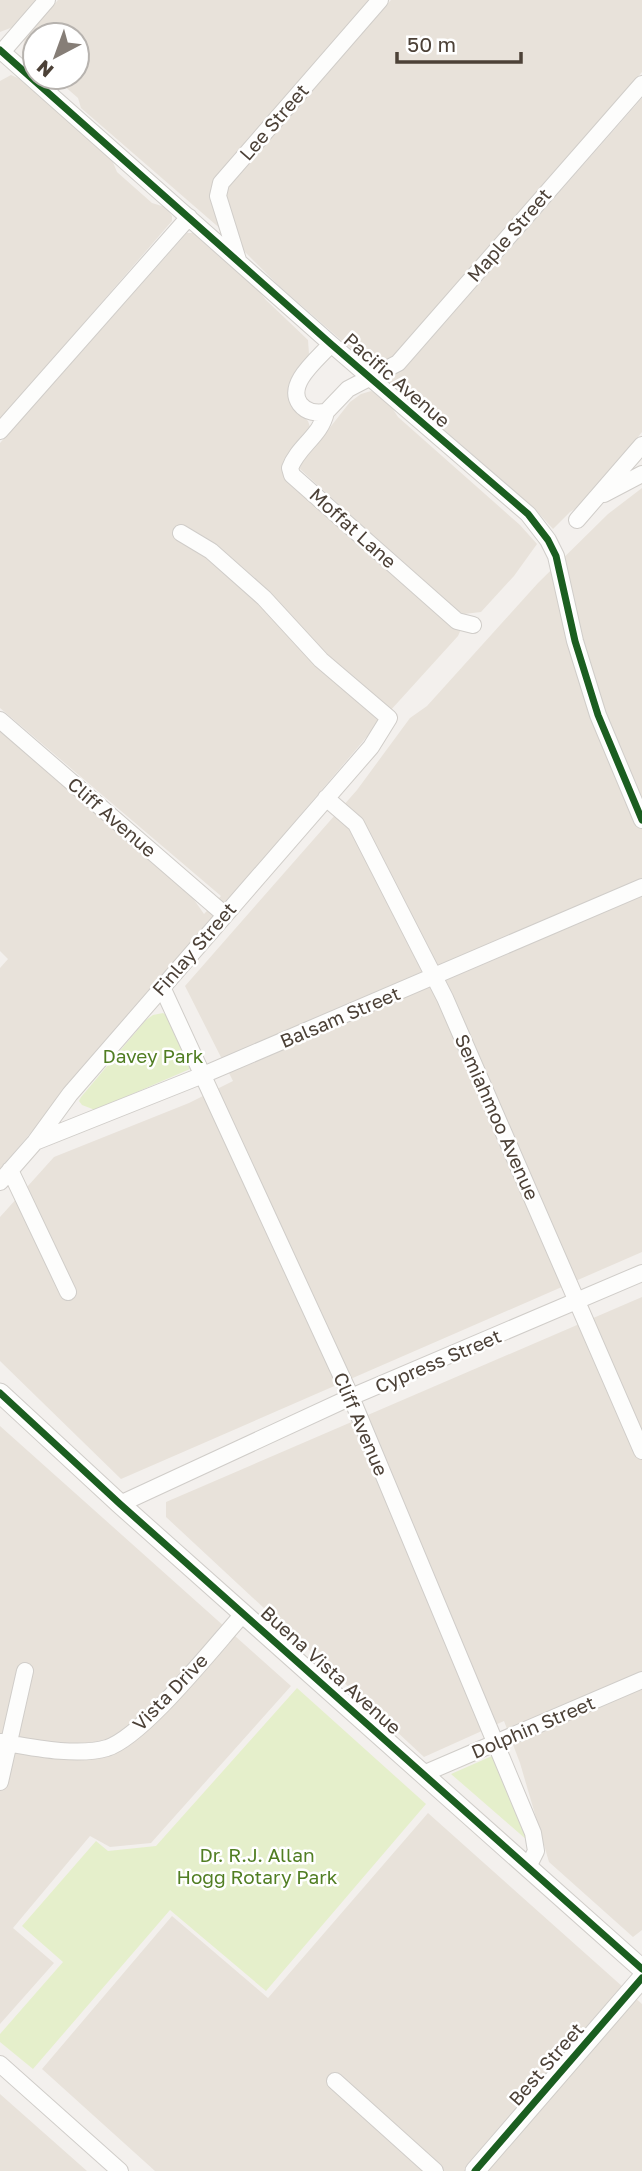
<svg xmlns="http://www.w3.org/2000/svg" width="642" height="2171" font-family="'Golos Text',sans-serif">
<rect width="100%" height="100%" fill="#f3f0ed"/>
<path fill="#e8e2da" d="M0,0H36L13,27L0,32Z
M58,0H369L216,177L213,182L223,231L81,108L78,98L54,77H77V35H35V64L25,60L22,50L25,38Z
M391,0H642V72L392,358L379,365L365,361L278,285L241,248L225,193L228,187Z
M11,75L20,79L112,160L117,172L152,203L165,207L172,216V221L0,420V81Z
M642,98V432L586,502L570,512L553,529L533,507L388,381L387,376L407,366Z
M187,233H195L255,286L266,300L308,340L309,354L291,380L288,395L292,406L308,421L311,430L284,461L283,472L316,507L449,625L462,627L458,636L370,733L0,1169V968L8,959L0,951V730L188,891L204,914L221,896L0,708V443Z
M371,391L377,394L391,406L398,417L520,525L537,544L514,576L481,612L464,614L452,609L300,469L301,460L328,430L350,402L361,394Z
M642,488V1252L121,1479L0,1361V1217L54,1157L189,1103L233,1081L185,986L357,790L410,718L427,706L538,583L608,514Z
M642,1297V1930L633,1937L549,1862L520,1763L504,1721L424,1757L166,1517V1502Z
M0,1426L291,1686L151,1843L110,1847L90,1836L13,1928L54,1963L0,2024Z
M428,1813L642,2004V2171H155L42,2069L172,1916L268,1998Z
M0,2094L87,2171H0Z"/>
<path fill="#e5efcb" d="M163,1013L167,1016L190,1069L95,1110L82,1105L79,1101L81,1097L146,1020L153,1015Z
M297,1688L426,1804L266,1991L170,1910L33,2069L0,2042V2034L63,1962L22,1926L96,1841L108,1851L156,1846Z
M492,1756L527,1840L451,1774Z"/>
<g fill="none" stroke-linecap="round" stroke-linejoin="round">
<defs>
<path id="minor" d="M0,50L331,344L528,514L548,540L556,556L575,641L598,715L642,820
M2,52L47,0
M238,260L218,196L221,183L380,0
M331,344C319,358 285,384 300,404C307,413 316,413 326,412L348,389L398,363L642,84
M326,412C321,436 298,446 290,468L292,475L457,621L473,625
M0,431L189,217
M604,494L642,474
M577,520L642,445
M0,720L224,914
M326,798L356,824L445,998L642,1451
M162,987L351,1397L533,1833L536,1851L528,1867
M35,1142L203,1075L642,887
M10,1170L68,1292
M0,1182L35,1142L70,1094L371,747L389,718L321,660L264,598L211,551L181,533
M120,1504L351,1397L642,1273
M0,1742C30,1747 77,1757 107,1748C144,1736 215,1645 244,1613
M423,1774L642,1680
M0,1782L25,1671
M0,2064L120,2171
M335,2081L435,2171"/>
<path id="tertiary" d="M0,1393L120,1504L642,1969
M475,2171L642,1978"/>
</defs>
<use href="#minor" stroke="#d0cdc9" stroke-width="18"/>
<use href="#tertiary" stroke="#d0cdc9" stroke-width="21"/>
<use href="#minor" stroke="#fdfdfc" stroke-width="16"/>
<use href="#tertiary" stroke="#fdfdfc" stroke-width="19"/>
<defs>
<path id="cycleway" d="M0,50L331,344L528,514L548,540L556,556L575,641L598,715L642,820
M0,1393L120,1504L642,1969
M475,2171L642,1978"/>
</defs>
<use href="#cycleway" stroke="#fff" stroke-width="11"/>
<use href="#cycleway" stroke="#1b5e20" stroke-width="7"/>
</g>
<g text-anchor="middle" stroke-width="5" stroke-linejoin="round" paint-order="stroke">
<g font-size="19" fill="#4c4137" stroke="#fff">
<text transform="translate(274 122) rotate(-49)" y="7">Lee Street</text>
<text transform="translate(509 235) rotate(-49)" y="7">Maple Street</text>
<text transform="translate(397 380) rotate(41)" y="7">Pacific Avenue</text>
<text transform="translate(353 528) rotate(42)" y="7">Moffat Lane</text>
<text transform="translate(112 817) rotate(41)" y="7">Cliff Avenue</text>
<text transform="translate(194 949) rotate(-49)" y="7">Finlay Street</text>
<text transform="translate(340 1017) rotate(-23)" y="7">Balsam Street</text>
<text transform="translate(497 1117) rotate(66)" y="7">Semiahmoo Avenue</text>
<text transform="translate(438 1361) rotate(-23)" y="7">Cypress Street</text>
<text transform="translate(361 1424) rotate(67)" y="7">Cliff Avenue</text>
<text transform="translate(331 1670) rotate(42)" y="7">Buena Vista Avenue</text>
<text transform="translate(170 1692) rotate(-46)" y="7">Vista Drive</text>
<text transform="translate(533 1727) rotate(-23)" y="7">Dolphin Street</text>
<text transform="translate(546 2064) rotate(-49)" y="7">Best Street</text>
</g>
<g font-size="19" fill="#517e23" stroke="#fff">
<text x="153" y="1063">Davey Park</text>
<text x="257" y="1862">Dr. R.J. Allan<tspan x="257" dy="22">Hogg Rotary Park</tspan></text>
</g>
</g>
<g transform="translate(56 56) rotate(221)"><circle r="33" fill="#ffffff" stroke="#b7b3af" stroke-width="2"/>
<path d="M0-5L12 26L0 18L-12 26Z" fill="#867e77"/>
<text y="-10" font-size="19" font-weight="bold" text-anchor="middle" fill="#4c4137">N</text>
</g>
<path d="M397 52v10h124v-10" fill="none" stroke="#4c4137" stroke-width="3.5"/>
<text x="407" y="52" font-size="21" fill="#4c4137" stroke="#ffffff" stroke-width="5" paint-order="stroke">50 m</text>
</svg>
